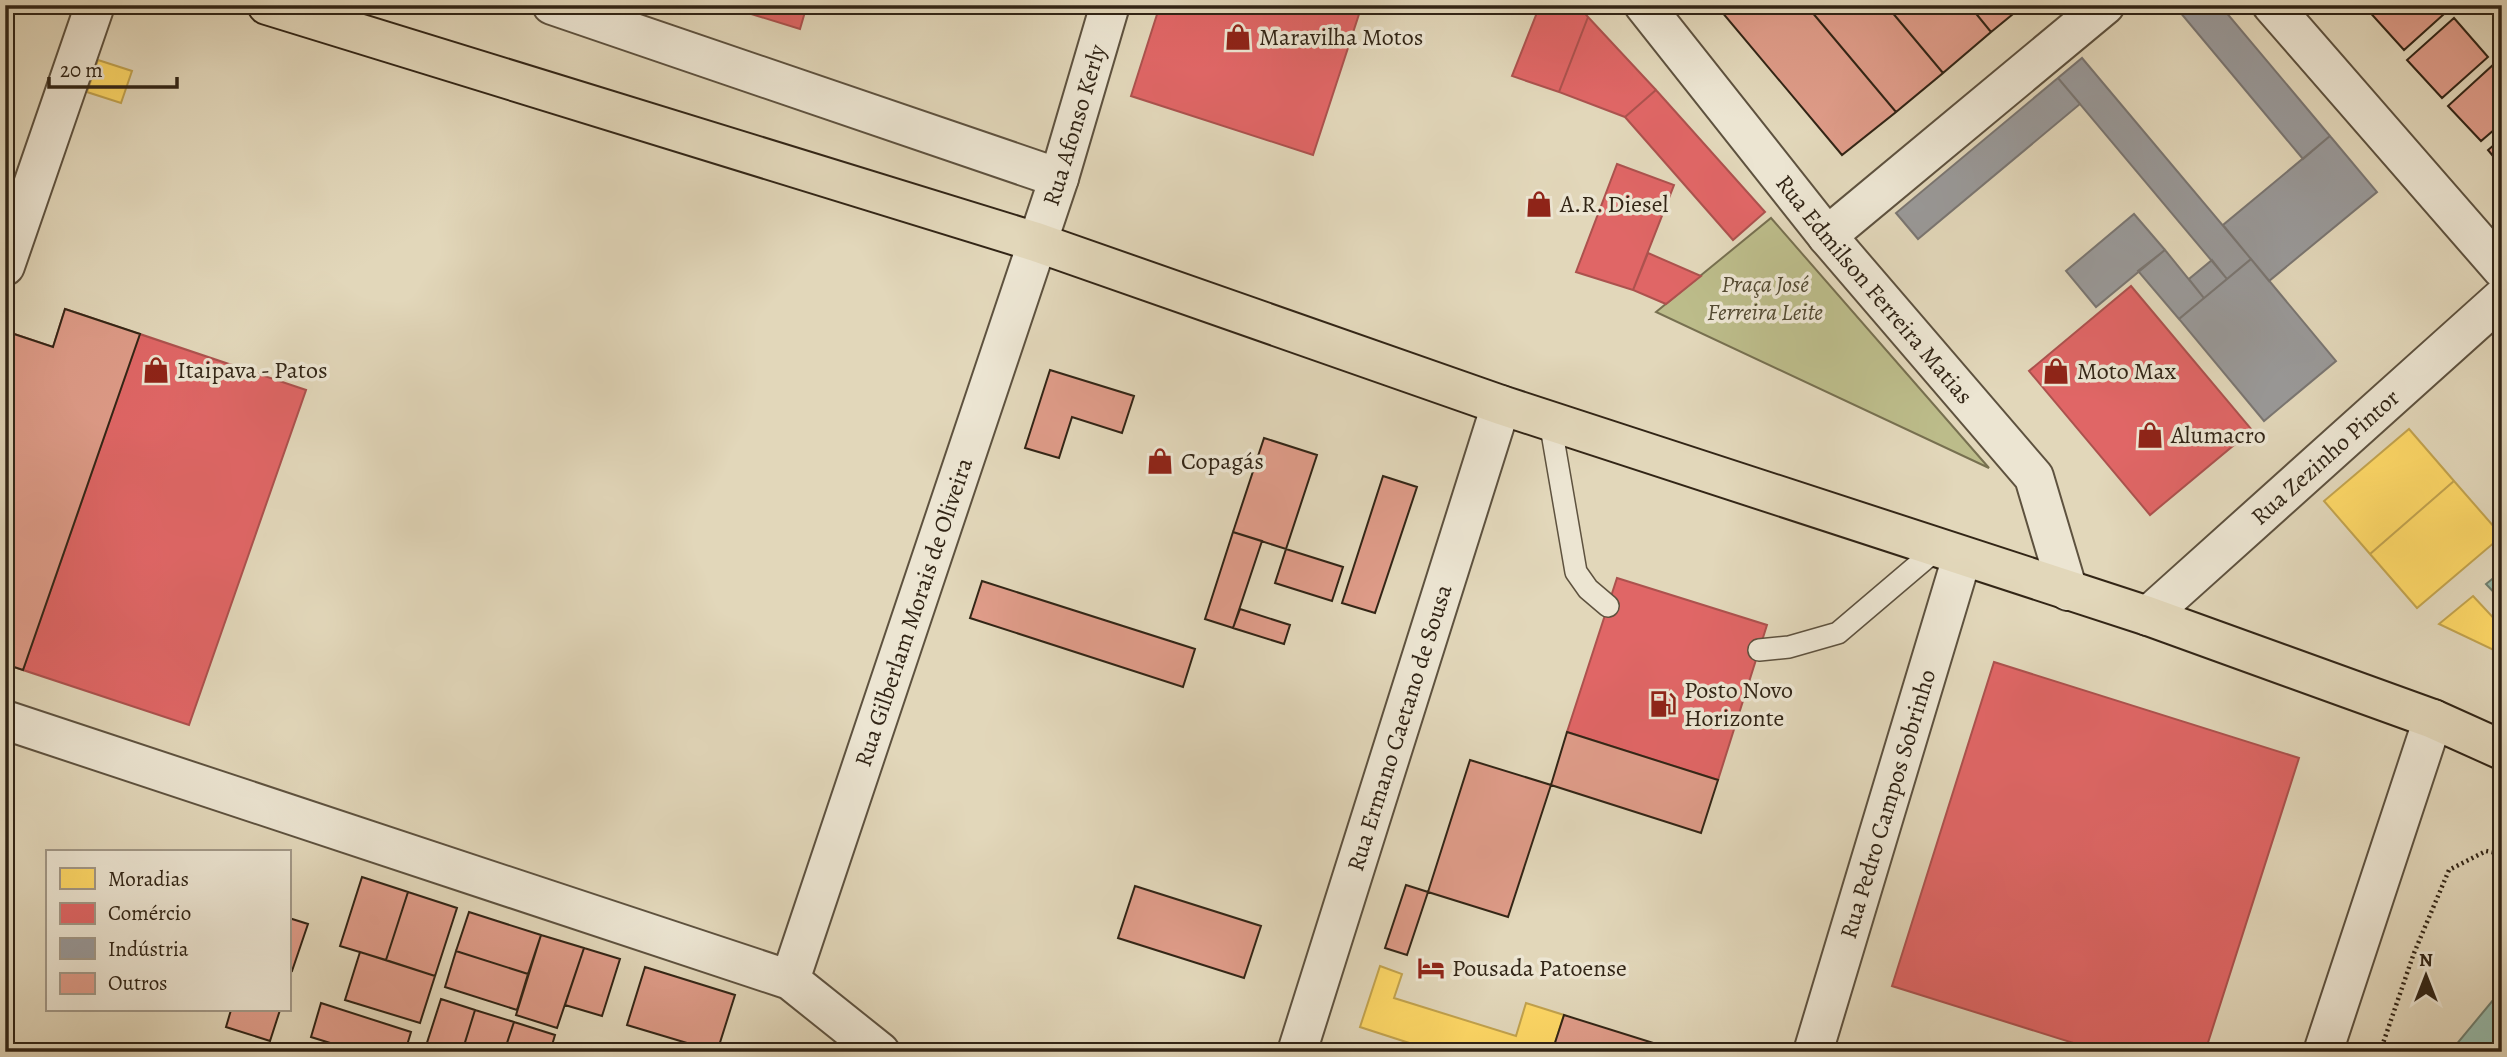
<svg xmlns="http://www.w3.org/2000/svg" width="2507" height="1057" font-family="Alegreya,serif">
<rect width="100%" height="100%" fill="#e2d7ba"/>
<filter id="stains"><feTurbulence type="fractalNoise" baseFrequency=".00286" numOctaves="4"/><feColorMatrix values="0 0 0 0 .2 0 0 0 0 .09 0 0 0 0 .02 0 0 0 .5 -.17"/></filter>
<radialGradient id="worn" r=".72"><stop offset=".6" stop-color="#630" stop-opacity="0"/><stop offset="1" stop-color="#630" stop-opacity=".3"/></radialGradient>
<path fill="#bcbc8a" stroke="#777050" stroke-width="2" d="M1771,218L1989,468L1656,312Z"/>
<path fill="#96baaa" stroke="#6e7e6f" stroke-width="2" d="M2502,571V601L2486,584Z
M2502,997V1052H2452L2455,1046L2494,999Z"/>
<path fill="#ffd966" stroke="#c2a34e" stroke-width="2" d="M98,60L132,71L121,103L87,92Z
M2409,429L2454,481L2370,554L2324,501Z
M2454,481L2502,536L2417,608L2370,554Z
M2473,596L2502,627L2500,653L2439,624Z
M1380,966L1402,974L1394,998L1516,1036L1526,1003L1564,1015L1552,1052H1437L1360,1027Z"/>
<path fill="#e06666" stroke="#ac524e" stroke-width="2" d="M722,5H807L800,29Z
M1160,5H1362L1313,155L1131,96Z
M1540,5H1578L1588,17L1559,92L1512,76Z
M1588,17L1656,90L1625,117L1559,92Z
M1656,90L1765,212L1733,240L1625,117Z
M1617,164L1674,185L1633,290L1576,272Z
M1648,253L1701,276L1666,304L1633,290Z
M2131,286L2252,430L2150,515L2029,371Z
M65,309L306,390L189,725L5,664V331L53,347Z
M140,334L306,390L189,725L23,670Z
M1617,578L1767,625L1718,780L1567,732Z
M1994,662L2299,758L2205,1052H2102L1892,986Z"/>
<path fill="#999" stroke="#7a7672" stroke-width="2" d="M2174,5H2220L2330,136L2303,159Z
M2082,58L2251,259L2227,279L2058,78Z
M2058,78L2080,104L1918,239L1896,213Z
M2330,136L2377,192L2269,281L2223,225Z
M2134,214L2165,250L2096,307L2066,271Z
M2165,250L2204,298L2179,319L2138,271Z
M2251,259L2336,361L2264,421L2179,319Z
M2212,260L2227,279L2204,298L2189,279Z"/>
<path fill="#df9c89" stroke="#322516" stroke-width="2" d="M1716,5H1806L1896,112L1842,155Z
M1806,5H1886L1943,73L1896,112Z
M1886,5H1969L1991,32L1943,73Z
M1969,5H2024L1991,32Z
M2369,5H2454L2404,50L2366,8Z
M2454,18L2488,57L2442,98L2407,60Z
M2494,64L2502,72V123L2481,141L2448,106Z
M2502,138V167L2488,150Z
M65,309L140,334L23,670L5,664V331L53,347Z
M1050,370L1134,396L1122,433L1072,417L1059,458L1025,448Z
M1264,438L1317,455L1286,549L1233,532Z
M1383,476L1417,487L1375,613L1342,603Z
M1233,532L1262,541L1233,628L1205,619Z
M1286,549L1343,567L1332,601L1275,583Z
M982,581L1195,649L1183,687L970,618Z
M1240,609L1290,625L1284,644L1233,628Z
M1567,732L1718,780L1701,833L1551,785Z
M1470,760L1551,785L1508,917L1428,892Z
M362,877L408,892L386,960L340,946Z
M1406,885L1428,892L1407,955L1385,948Z
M1135,886L1261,926L1244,978L1118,938Z
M408,892L457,908L435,976L386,960Z
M469,912L541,935L528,974L456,951Z
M289,918L308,924L292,971L289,970Z
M541,935L584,948L557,1028L516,1015Z
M584,948L620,959L602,1016L565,1005Z
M456,951L528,974L517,1010L445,987Z
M360,952L435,976L420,1023L345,1000Z
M645,967L735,995L717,1052L627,1025Z
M441,999L475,1010L462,1052H433L425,1049Z
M321,1003L411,1032L405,1052H359L311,1037Z
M231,1010H280L270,1041L226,1027Z
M475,1010L514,1022L504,1052H462Z
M1564,1015L1682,1052H1552Z
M514,1022L555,1035L550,1052H504Z"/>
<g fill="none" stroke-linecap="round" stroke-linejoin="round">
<defs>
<path id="lane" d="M1550,421L1576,572L1588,589L1608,606
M1759,650L1789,647L1838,633L1938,548"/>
<g id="street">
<path d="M552,5L1059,178"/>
<path id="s1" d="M1644,5L1827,236L2034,477L2068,591"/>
<path d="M2272,5L2502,269"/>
<path d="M1827,236L2105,5"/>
<path d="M5,266L95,5"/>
<path id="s2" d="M2148,616L2502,298"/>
<path d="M5,720L790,980L880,1052"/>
<path id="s3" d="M790,980L1059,178L1110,5"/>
<path id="s4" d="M1297,1052L1501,405"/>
<path id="s5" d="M1813,1052L1962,557"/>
<path d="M2323,1052L2433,719"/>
</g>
<path id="primary" d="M267,5L1036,242L1501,405L2148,616L2433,719L2502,750"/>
</defs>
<use href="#lane" stroke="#5e523f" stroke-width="24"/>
<use href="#street" stroke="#5e523f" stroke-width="42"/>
<use href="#primary" stroke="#322516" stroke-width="42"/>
<path stroke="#322516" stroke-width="4.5" stroke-dasharray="2 3.5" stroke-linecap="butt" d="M2380,1052L2414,953L2449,870L2486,851L2502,854"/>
<use href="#lane" stroke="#ece5d2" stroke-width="21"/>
<use href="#street" stroke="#ece5d2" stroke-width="38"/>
<use href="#primary" stroke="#e2d7ba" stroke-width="38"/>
</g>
<defs>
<symbol id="shop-bare" viewBox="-9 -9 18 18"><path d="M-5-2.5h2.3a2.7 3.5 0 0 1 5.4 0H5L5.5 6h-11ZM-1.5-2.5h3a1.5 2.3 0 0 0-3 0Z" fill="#8f2418" stroke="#ece5d2" stroke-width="2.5" paint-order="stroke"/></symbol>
<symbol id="fuel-bare" viewBox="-9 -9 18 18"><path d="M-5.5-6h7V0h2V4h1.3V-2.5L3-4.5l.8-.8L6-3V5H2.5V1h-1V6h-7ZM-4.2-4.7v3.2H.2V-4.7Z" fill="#8f2418" stroke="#ece5d2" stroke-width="2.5" paint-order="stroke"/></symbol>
<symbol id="hotel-bare" viewBox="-9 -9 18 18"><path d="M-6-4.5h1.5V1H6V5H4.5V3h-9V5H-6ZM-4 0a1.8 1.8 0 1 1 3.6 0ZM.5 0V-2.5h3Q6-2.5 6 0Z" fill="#8f2418" stroke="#ece5d2" stroke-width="2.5" paint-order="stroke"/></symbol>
</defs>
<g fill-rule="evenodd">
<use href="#shop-bare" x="1219" y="18" width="38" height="38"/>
<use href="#shop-bare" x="1520" y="185" width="38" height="38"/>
<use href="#shop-bare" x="137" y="351" width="38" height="38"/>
<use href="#shop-bare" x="2037" y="352" width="38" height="38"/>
<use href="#shop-bare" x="2131" y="416" width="38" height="38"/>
<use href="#shop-bare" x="1141" y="442" width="38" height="38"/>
<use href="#fuel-bare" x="1644" y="685" width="38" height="38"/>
<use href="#hotel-bare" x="1412" y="949" width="38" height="38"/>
</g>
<g text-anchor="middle" stroke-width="7" stroke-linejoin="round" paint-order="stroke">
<g font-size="24" fill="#322516" stroke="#ece5d2" text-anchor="start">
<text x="1259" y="45">Maravilha Motos</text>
<text x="1560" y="212">A.R. Diesel</text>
<text x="177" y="378">Itaipava - Patos</text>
<text x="2077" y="379">Moto Max</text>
<text x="2171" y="443">Alumacro</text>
<text x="1181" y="469">Copagás</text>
<text x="1684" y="698">Posto Novo<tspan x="1684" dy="28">Horizonte</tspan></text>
<text x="1452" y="976">Pousada Patoense</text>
</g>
<g font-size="24" fill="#322516" stroke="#ece5d2">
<text dy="8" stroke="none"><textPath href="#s3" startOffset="901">Rua Afonso Kerly</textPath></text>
<text dy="8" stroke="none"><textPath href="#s1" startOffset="366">Rua Edmilson Ferreira Matias</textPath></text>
<text dy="8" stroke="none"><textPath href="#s2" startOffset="238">Rua Zezinho Pintor</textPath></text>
<text dy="8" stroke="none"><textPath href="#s3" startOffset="388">Rua Gilberlam Morais de Oliveira</textPath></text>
<text dy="8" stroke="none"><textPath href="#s4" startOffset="340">Rua Ermano Caetano de Sousa</textPath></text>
<text dy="8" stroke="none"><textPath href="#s5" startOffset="259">Rua Pedro Campos Sobrinho</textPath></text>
</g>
<g font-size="24" font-style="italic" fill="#544b33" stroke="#ece5d2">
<text x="1765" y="292">Praça José<tspan x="1765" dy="28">Ferreira Leite</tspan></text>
</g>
</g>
<rect width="2507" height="1057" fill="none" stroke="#e2d7ba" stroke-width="28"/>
<rect x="7" y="7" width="2493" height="1043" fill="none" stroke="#322516" stroke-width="3.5"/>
<rect x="14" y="14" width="2479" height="1029" fill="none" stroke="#322516" stroke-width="2"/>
<rect x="46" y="850" width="245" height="161" fill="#ece5d2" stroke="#a29887" stroke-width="2"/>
<rect x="60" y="868" width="35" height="21" fill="#ffd966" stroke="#a29887" stroke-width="2"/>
<text x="108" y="886" font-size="21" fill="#322516">Moradias</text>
<rect x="60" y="903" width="35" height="21" fill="#e06666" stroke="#a29887" stroke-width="2"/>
<text x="108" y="920" font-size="21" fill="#322516">Comércio</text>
<rect x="60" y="938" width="35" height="21" fill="#999999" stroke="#a29887" stroke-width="2"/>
<text x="108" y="956" font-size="21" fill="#322516">Indústria</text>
<rect x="60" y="973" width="35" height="21" fill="#df9c89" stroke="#a29887" stroke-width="2"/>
<text x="108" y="990" font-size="21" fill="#322516">Outros</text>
<g transform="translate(2426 976)" stroke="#ece5d2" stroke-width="5" paint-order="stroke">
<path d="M0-5L12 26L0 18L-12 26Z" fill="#322516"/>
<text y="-10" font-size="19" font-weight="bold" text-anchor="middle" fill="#322516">N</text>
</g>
<path d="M49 77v10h128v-10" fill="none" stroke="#322516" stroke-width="3.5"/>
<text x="60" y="77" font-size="21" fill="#322516" stroke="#ece5d2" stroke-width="5" paint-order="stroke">20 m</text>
<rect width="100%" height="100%" filter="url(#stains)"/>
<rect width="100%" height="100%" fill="url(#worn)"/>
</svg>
